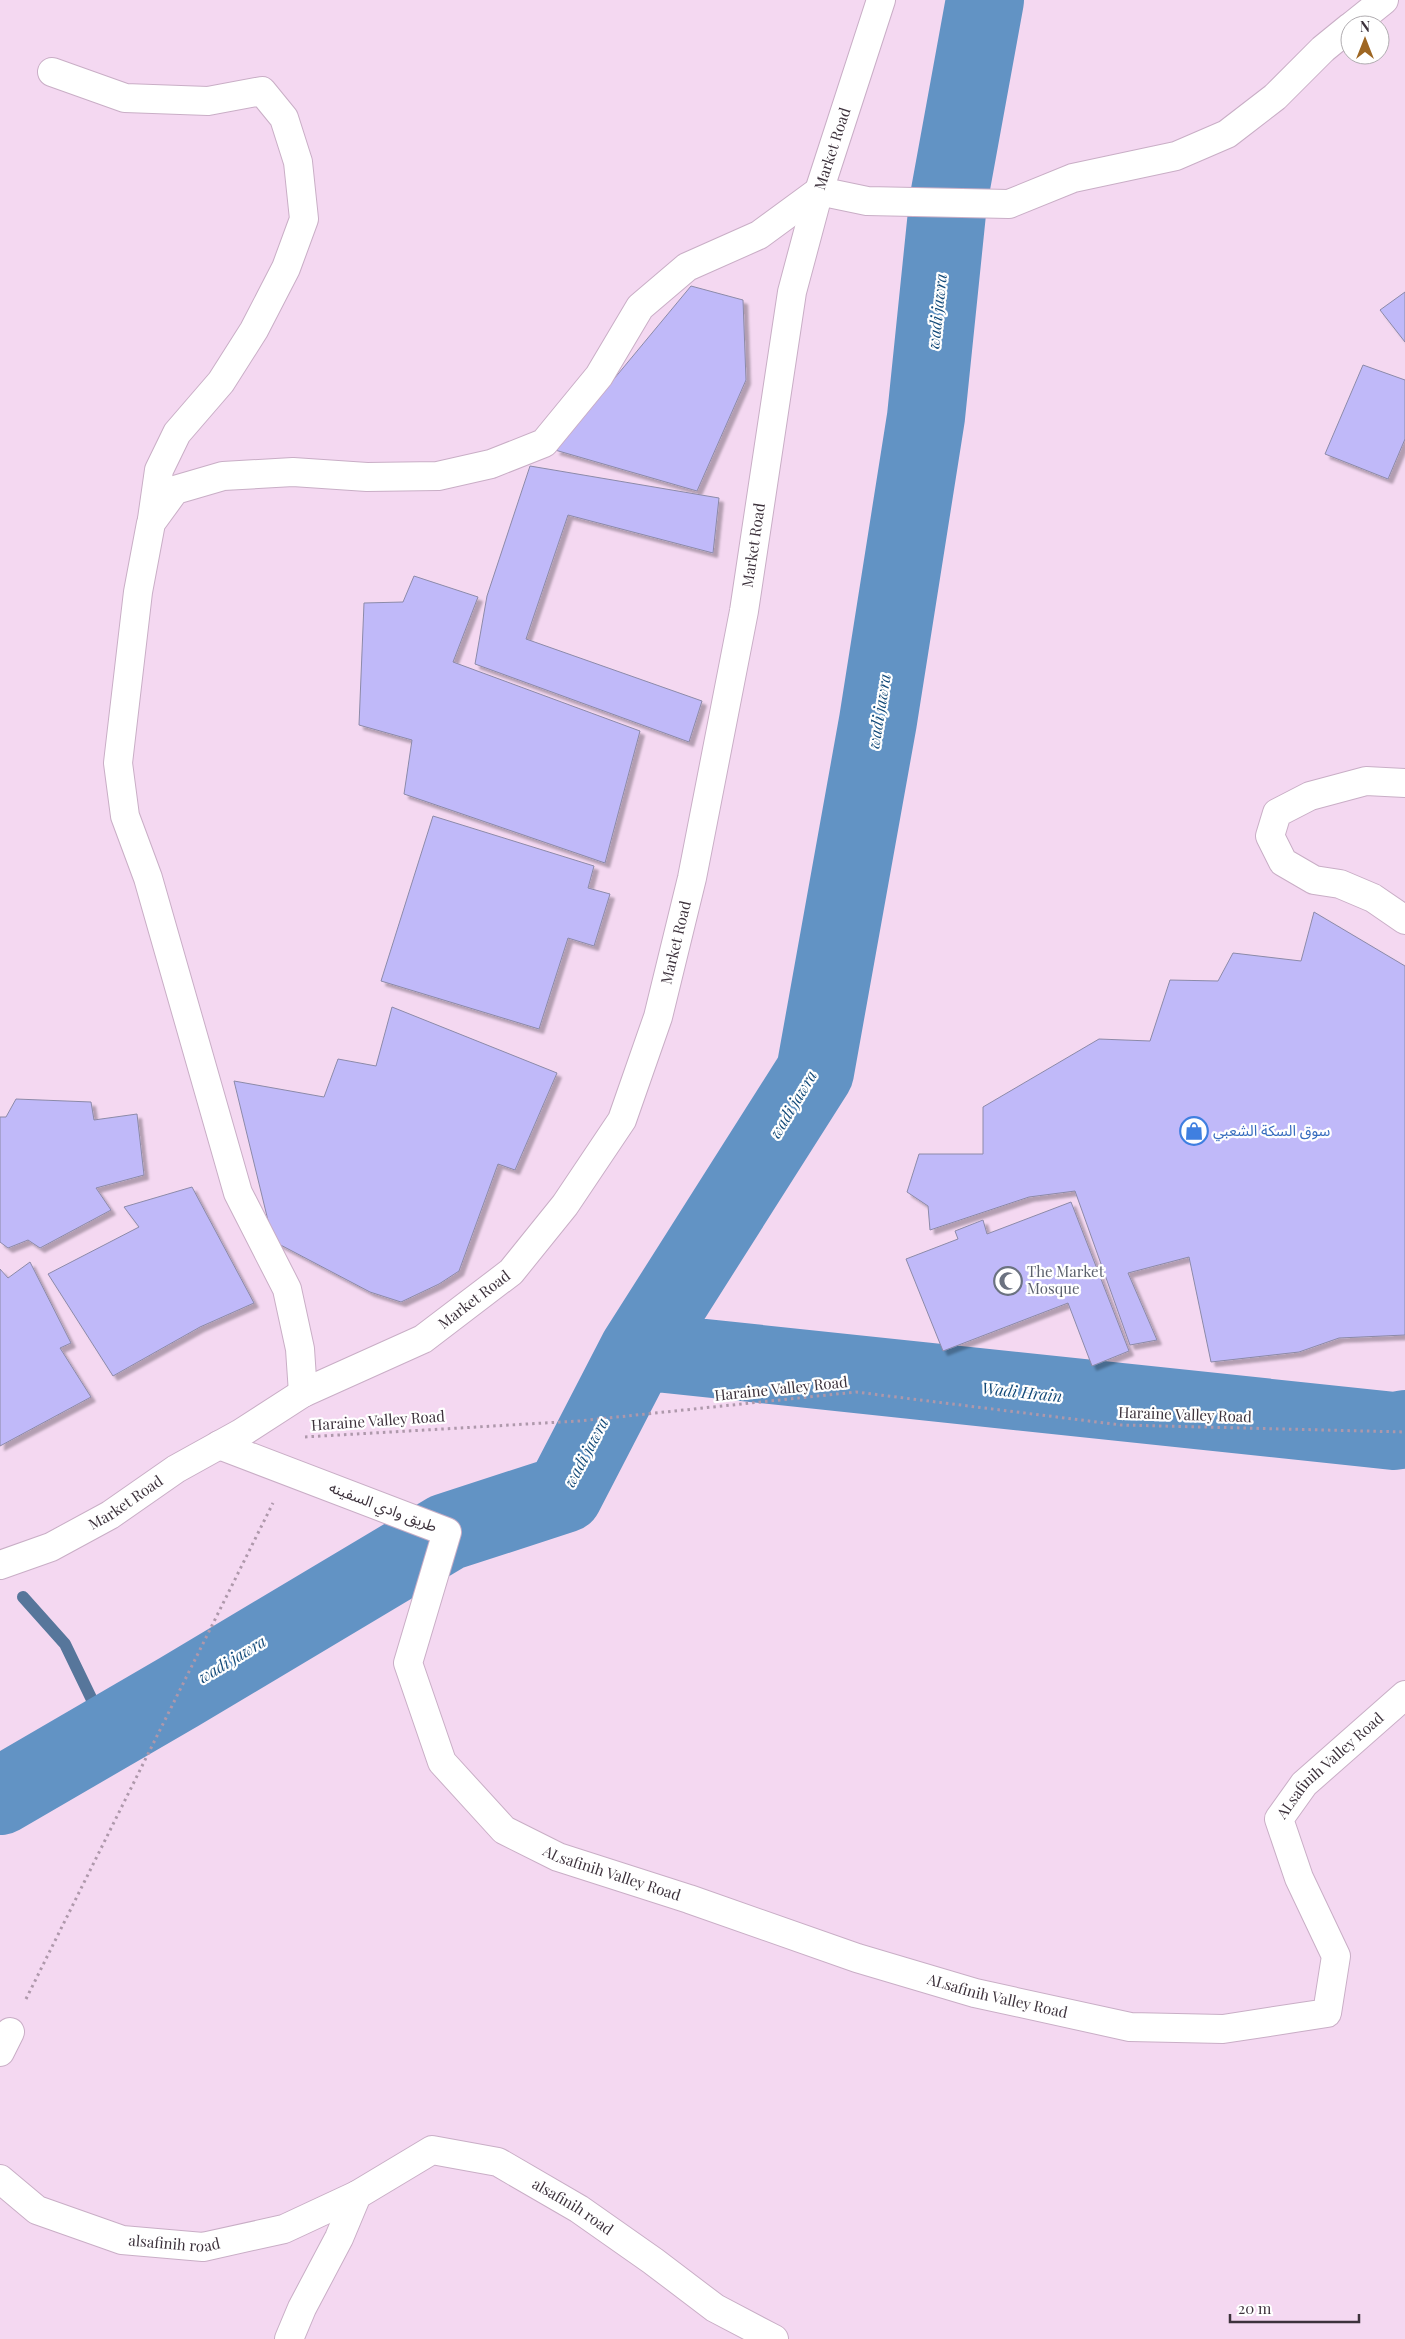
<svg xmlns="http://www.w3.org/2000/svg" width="1405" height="2339" font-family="'Playfair Display','Noto Sans Arabic',serif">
<defs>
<filter id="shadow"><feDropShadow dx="4.5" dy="4.5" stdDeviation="1" flood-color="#0004"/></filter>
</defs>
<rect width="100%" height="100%" fill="#f4d8f1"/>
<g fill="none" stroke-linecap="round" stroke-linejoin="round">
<path stroke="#57769b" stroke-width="12" d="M23,1597L65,1644L108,1733"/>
<path stroke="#6293c4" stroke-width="78" d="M638,1351L1394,1431L1405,1429
M0,1796L179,1692L447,1532L564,1494L638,1351L815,1072L878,721L926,417L948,203L985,0"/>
</g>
<path fill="#c0b9f9" stroke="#8c8aa8" filter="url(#shadow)" d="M691,286L743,300L746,380L697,491L555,450Z
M1405,292V342L1380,310Z
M1363,365L1405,380V439L1388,479L1325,454Z
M530,466L719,498L713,553L568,515L526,639L702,701L689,742L475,664L487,596Z
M414,576L478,597L453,662L640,731L605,863L404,794L412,740L359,725L364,603L403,602Z
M433,816L594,866L588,888L610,894L594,946L568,938L539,1029L381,981Z
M1314,912L1405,966V1335L1339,1338L1299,1352L1211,1362L1189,1257L1128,1273L1157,1340L1130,1345L1075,1191L1029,1197L930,1230L928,1206L907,1192L919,1154H983V1107L1099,1039L1150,1041L1170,980L1218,981L1233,953L1301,961Z
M392,1007L557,1073L515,1170L498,1164L459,1271L439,1284L401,1302L370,1292L273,1241L234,1081L324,1097L338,1059L376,1066Z
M16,1099L91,1102L94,1120L137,1114L144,1175L96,1188L111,1210L40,1248L28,1240L8,1248L0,1242V1117H6Z
M192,1187L254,1303L200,1327L113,1376L48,1274L139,1227L124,1207Z
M1071,1202L1129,1351L1092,1366L1068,1303L943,1351L906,1259L958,1239L955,1231L983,1220L987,1234Z
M30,1262L71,1343L60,1348L91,1397L0,1446V1269L8,1278Z"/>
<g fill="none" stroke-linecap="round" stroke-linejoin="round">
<defs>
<g id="minor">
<path d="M1353,25L1384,0"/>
<path d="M52,72L125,98L208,101L262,91L284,118L298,162L304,219L286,268L254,330L221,382L177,433L159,470L152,519"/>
<path d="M1405,783L1366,781L1310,796L1277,813L1270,836L1283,862L1314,880L1340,884L1373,898L1405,920"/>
<path d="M303,1393L300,1349L287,1289L238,1193L148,878L125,816L118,763L138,592L151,523L175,490L223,476L293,472L367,477L438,476L491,464L544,443L599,376L640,307L687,267L759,235L819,191L867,201L1009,204L1073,178L1176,156L1227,134L1275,97L1323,49L1350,27"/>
<path id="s1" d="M219,1445L447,1532L408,1663L442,1762L504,1830L558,1857L689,1899L857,1958L975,1993L1130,2027L1223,2029L1327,2013L1336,1956L1299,1878L1279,1819L1304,1784L1405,1695"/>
<path id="s2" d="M0,1565L51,1547L110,1515L176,1469L241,1433L303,1393L423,1339L511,1272L565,1205L622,1120L658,1017L692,878L744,611L792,292L819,191L881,0"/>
<path d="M0,2052L10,2032"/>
<path id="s3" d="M0,2179L37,2210L122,2240L203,2247L284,2229L357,2195"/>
<path id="s4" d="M289,2339L302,2308L339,2238L357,2195L432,2150L498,2162L579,2209L653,2261L715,2308L774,2339"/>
</g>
</defs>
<use href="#minor" stroke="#c9aec6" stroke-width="30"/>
<path stroke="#ae98ab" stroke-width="3" stroke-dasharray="2.5 4" stroke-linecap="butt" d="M305,1437L579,1421L856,1392L1121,1425L1405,1432
M26,1999L273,1503"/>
<use href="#minor" stroke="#fff" stroke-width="28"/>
</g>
<defs>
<symbol id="shop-ring" viewBox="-11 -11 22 22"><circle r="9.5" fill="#fff" stroke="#3f7fe0" stroke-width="1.5"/><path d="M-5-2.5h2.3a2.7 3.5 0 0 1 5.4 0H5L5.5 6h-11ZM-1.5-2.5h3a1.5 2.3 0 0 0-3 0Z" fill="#3f7fe0"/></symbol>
<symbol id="mosque-ring" viewBox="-11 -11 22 22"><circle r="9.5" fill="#fff" stroke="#6b7280" stroke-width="1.5"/><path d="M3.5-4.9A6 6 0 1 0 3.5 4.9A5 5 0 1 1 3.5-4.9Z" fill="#6b7280"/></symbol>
</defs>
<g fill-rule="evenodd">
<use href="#shop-ring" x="1178" y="1115" width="32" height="32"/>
<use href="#mosque-ring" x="992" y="1265" width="32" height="32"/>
</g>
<g text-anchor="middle" stroke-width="4.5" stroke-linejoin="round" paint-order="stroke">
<g font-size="15" fill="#3d323c" stroke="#fff">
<text dy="5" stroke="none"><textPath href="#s2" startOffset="1776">Market Road</textPath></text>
<text dy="5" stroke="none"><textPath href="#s2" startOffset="1371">Market Road</textPath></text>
<text dy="5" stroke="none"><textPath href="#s2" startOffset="966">Market Road</textPath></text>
<text dy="5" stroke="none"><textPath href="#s2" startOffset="546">Market Road</textPath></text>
<text transform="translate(781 1389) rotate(-6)" y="5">Haraine Valley Road</text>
<text transform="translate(1185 1415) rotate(2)" y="5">Haraine Valley Road</text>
<text transform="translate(378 1421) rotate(-4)" y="5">Haraine Valley Road</text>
<text dy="5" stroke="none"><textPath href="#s2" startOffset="141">Market Road</textPath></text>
<text transform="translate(383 1507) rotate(21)" y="5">طريق وادي السفينه</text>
<text dy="5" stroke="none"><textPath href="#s1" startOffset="1714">ALsafinih Valley Road</textPath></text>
<text dy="5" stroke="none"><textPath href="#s1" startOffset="694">ALsafinih Valley Road</textPath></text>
<text dy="5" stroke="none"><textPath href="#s1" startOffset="1099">ALsafinih Valley Road</textPath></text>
<text dy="5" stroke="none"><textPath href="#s4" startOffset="401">alsafinih road</textPath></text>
<text dy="5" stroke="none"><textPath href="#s3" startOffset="191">alsafinih road</textPath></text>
</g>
<g font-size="15" fill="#366cbe" stroke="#fff" text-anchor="start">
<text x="1213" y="1136">سوق السكة الشعبي</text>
</g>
<g font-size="15" fill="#5b616d" stroke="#fff" text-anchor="start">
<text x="1027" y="1277">The Market<tspan x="1027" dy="17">Mosque</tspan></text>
</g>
<g font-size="16" font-style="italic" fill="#134a79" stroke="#fff">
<text transform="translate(937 311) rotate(-84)" y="6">wadi jawra</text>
<text transform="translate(879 711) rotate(-81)" y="6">wadi jawra</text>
<text transform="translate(793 1104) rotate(-59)" y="6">wadi jawra</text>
<text transform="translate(1022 1392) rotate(6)" y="6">Wadi Hrain</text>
<text transform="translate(586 1452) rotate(-62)" y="6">wadi jawra</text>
<text transform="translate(232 1659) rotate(-31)" y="6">wadi jawra</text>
</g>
</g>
<g transform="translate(1365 40)"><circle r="24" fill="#ffffff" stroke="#b1adb1"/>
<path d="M0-4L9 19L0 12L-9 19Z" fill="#9e6622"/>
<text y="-8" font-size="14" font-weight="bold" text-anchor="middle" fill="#3d323c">N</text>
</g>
<path d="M1230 2314v8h129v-8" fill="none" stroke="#3d323c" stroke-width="2.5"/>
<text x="1238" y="2314" font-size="15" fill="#3d323c" stroke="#ffffff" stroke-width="4" paint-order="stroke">20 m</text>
</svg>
